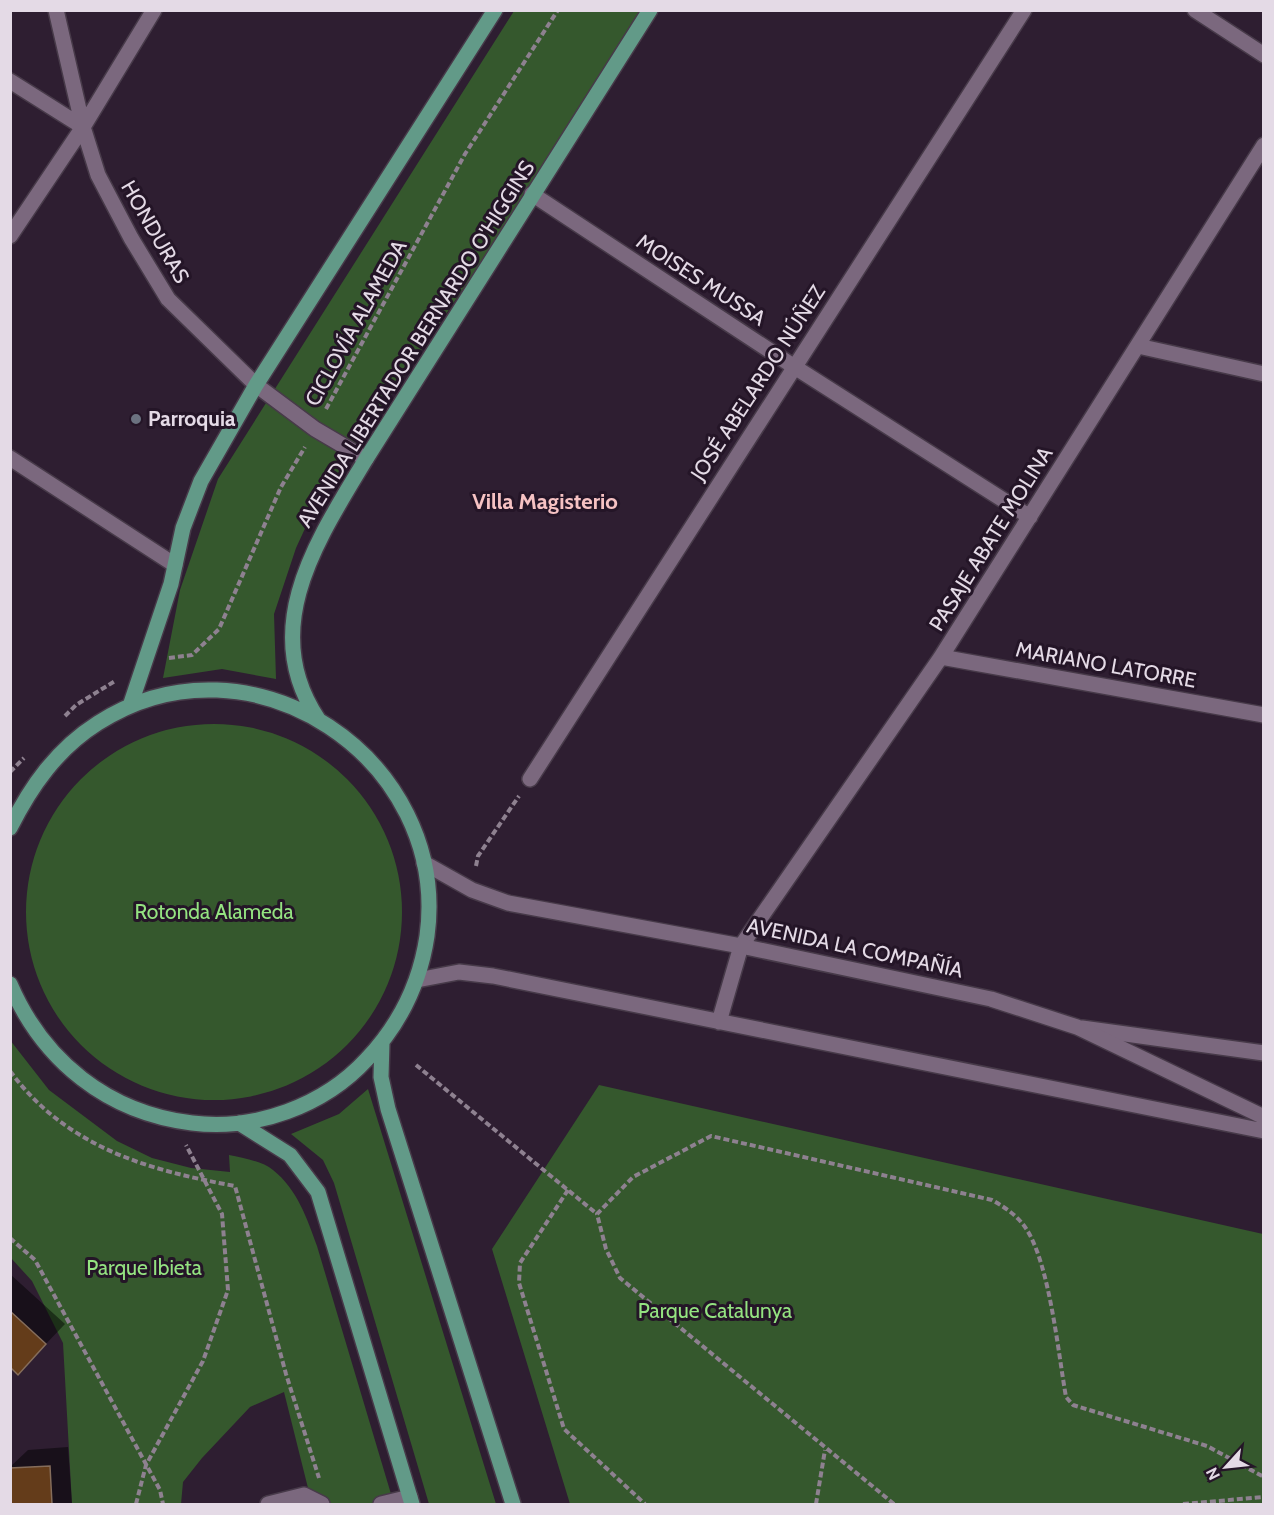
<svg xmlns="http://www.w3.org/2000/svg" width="1274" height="1515" font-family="Cabin,sans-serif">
<rect width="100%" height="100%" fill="#2e1e31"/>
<path fill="#35582d" d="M514,11H642L511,218L314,509L296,548L274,614L276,679L222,669L163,678L180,590L218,479Z
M26 912a188 188 0 1 1 376 0a188 188 0 1 1-376 0Z
M10,1040L49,1090L117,1141L152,1158L191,1168L230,1172L229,1155C243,1158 262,1161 273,1170C297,1189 307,1218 317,1246L394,1504H312L284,1392L250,1407L202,1458L183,1482L181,1504H72L63,1343L32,1281L11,1258Z
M599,1085L1263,1234V1504H570L492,1249Z
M368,1089L496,1504H429L334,1183L323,1160L291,1134L339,1114Z"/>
<path fill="#0007" d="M10,1274L65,1324L18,1373L10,1365Z
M68,1447L72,1504H11L10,1467L28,1450Z"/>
<path fill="#643c1a" stroke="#856d5b" stroke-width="1.5" d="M10,1311L46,1344L18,1375L10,1367Z
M50,1466L52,1504H10V1468Z"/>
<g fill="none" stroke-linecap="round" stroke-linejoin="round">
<defs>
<path id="lane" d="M268,1504L304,1495L322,1504
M381,1504L410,1497"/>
<path id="street" d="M56,10L83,127L98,175L131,238L168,299L256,385L315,429L366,459
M1195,10L1264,55
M10,81L83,127
M532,194L793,366L1030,517
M10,236L83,127L154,10
M1138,346L1264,374
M10,458L175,565
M941,657L1264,715
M530,779L1024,10
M741,946L941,657L1264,145
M1082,1028L1264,1053"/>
<path id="secondary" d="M424,863L472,890L508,903L741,946L991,999L1077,1027L1264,1117
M417,980L459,972L493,976L1264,1131
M719,1022L741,946"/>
<path id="primary" d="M130,706L171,584L183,528L201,481L256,385L495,10
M318,719C257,628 318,539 366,459L650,10
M10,828C31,786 57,749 98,723C250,625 451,759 427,936C420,983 400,1024 367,1059C324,1106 255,1131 192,1123C108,1113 43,1061 10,984
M382,1043L381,1077L388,1109L513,1504
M239,1123L290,1155L318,1192L412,1504"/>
</defs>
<use href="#lane" stroke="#473a49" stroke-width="18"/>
<use href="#street" stroke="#473a49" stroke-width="18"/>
<use href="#secondary" stroke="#473a49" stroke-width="18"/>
<use href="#primary" stroke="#473a49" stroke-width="18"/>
<path stroke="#8e8190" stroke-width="4" stroke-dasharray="6 3" stroke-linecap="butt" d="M326,409L465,154L558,10
M169,658L192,655L219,629L281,487L305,447
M65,716L76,705L115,681
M10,772L24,758
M476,866L478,856L519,796
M416,1065L597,1214
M10,1071C66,1147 147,1170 235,1186L286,1374L319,1478
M568,1190L520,1263L519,1283L564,1429L645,1504
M10,1238L35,1260L160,1490L163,1504
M136,1504L146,1465L203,1361L228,1290L222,1214L186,1145
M816,1504L825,1450
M894,1504L620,1278L606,1249L597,1214L633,1177L711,1136L992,1200C1006,1208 1019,1217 1027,1230C1050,1267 1058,1352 1066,1397L1073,1405L1207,1446L1264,1477
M1183,1504L1264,1497"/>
<use href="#lane" stroke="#7b687e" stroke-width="15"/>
<use href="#street" stroke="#7b687e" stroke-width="15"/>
<use href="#secondary" stroke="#7b687e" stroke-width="15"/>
<use href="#primary" stroke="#629a88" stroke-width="15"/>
</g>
<circle fill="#6b7280" stroke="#241527" stroke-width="2" cx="136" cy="419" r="6"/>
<g text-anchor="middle" stroke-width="6" stroke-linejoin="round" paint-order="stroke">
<g font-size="21" fill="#e4dae6" stroke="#241527">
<text transform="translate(155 232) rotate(60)" y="7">HONDURAS</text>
<text transform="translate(701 280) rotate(33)" y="7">MOISES MUSSA</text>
<text transform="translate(356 323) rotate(-61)" y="7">CICLOVÍA ALAMEDA</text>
<text transform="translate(416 344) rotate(-58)" y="7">AVENIDA LIBERTADOR BERNARDO O'HIGGINS</text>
<text transform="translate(758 383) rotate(-57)" y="7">JOSÉ ABELARDO NÚÑEZ</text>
<text transform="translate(991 539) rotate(-58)" y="7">PASAJE ABATE MOLINA</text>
<text transform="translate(1106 665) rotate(10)" y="7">MARIANO LATORRE</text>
<text transform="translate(855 948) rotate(12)" y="7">AVENIDA LA COMPAÑÍA</text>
</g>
<g font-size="21" font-weight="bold" fill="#e4dae6" stroke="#241527" text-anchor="start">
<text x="148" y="426">Parroquia</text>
</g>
<g font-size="21" fill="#94e381" stroke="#241527">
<text x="214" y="919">Rotonda Alameda</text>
<text x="144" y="1275">Parque Ibieta</text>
<text x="715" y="1318">Parque Catalunya</text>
</g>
<g font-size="22" font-weight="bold" fill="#f6c2c3" stroke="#241527">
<text x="545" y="509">Villa Magisterio</text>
</g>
</g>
<rect width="1274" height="1515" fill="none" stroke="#e4dae6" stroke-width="24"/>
<g transform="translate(1226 1467) rotate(243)" stroke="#241527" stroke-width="4.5" paint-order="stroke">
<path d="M0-4.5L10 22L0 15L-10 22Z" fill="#e4dae6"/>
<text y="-9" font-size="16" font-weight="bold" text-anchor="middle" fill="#e4dae6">N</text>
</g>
</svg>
